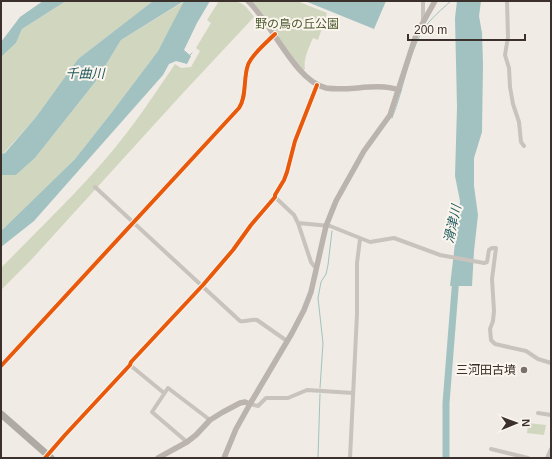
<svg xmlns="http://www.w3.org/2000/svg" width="552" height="459" font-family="Helvetica,'Noto Sans JP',sans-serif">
<rect width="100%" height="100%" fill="#f0ebe5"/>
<path fill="#d1d6bf" d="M66,1H153L78,59L36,117L4,153L1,154V57L16,43L22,29Z
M185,1L158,51L112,112L75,159L1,231V175H16L35,158L96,81L121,40Z
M219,1C239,1 242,0 254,17L182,94L31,260L1,290V268C37,231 75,195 109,155C133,127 154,95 175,64L181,68L191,67L200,51L196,48L211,23L207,20Z
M252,1H297L327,13L318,40L313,38C309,47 303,60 305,69L303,70C284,49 272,22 252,1Z
M528,423L546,425L544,435L527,433Z"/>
<path fill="#a1c2c1" d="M43,1H66L22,29L16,43L1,57V42L20,17Z
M153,1H210L197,23L184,50L191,56L187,64L176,61L169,64L163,75L34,221L1,247V231L75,159L112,112L158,51L184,1L121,40L96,81L35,158L16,175H1V154L5,153L36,117L78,59Z
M305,1H386L374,29Z
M457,1H481L479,16L482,33L483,64L482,132L474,158V186L478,215L474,251L472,286H450L460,201L455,176L457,107L455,18Z"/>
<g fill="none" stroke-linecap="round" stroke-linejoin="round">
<path stroke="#a1c2c1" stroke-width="1" d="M190,55L192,53
M392,118C404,89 407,57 423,30C430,19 442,9 451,1
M320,388L323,343L318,298L321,282L326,274L328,265L332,231
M318,458L320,394"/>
<path stroke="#a1c2c1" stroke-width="7" d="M446,458V403L456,277"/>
<path stroke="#c9c3be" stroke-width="4" d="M507,1L508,37L505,55L509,68L510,87L513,104L519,122L521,142L524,146
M423,21V1
M95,187L240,321C246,322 251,319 257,320L287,341
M275,197L294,215L298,223L330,226L370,242L394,238L440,255L484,263L487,262L489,250L492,248H496L492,279L494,311L493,321L490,329L491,340L495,344L526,351L538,359L551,363
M298,223L311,262L314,266H317
M130,365L164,393
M250,404L258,406L266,398H288L307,390L353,393
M538,413L551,415
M187,442L152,412L168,388L210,420
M491,449L528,458
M45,458L65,435L130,365L131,362L203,285L233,250L251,225L275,197V195L284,180L287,172L295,141L317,85
M350,458L357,314V263L360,239
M547,458L551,449"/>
<path stroke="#bab3ae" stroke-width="5.5" d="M248,1C272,23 295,81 326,88C350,92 375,82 399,90
M1,366L239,108C247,97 243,78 248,65C251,55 267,42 275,34
M158,458L187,442L196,435L210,420L223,412L240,403L245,402L250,404L292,333L304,310L311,292L326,226L336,201L364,151L390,115L416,35L435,1
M224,458L236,429L250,404"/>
<path stroke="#afaaa4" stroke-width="7" d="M1,414L51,458"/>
<defs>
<path id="cycleway" d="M1,366L239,108C247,97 243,78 248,65C251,55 267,42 275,34
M45,458L65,435L130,365L131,362L203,285L233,250L251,225L275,197V195L284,180L287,172L295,141L317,85"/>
</defs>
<use href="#cycleway" stroke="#fbf5ee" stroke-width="6"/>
<use href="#cycleway" stroke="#e8590c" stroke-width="4"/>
</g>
<circle fill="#7a716c" stroke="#fbf5ee" stroke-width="1.5" cx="524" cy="370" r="4"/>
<g text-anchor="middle" stroke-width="4" stroke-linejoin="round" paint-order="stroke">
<g font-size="12" fill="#4a5a2e" stroke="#fbf5ee">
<text x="297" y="28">野の鳥の丘公園</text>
</g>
<g font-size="12" fill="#3b302b" stroke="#fbf5ee" text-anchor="end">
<text x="516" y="374">三河田古墳</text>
</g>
<g font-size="13" font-style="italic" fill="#1f5a5e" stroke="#fbf5ee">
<text x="85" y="78">千曲川</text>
<text transform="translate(452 224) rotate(-78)" y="5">滑津川</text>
</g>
</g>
<rect width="552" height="459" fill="none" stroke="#3b302b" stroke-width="4"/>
<g transform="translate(516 423) rotate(89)" stroke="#fbf5ee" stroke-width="3" paint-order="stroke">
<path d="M0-3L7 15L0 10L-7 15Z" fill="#3b302b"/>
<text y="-6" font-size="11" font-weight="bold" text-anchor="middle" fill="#3b302b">N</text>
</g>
<path d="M408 34v6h117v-6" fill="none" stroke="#3b302b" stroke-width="2"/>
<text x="414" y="34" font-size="12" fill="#3b302b" stroke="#fbf5ee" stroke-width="3" paint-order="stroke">200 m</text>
</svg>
